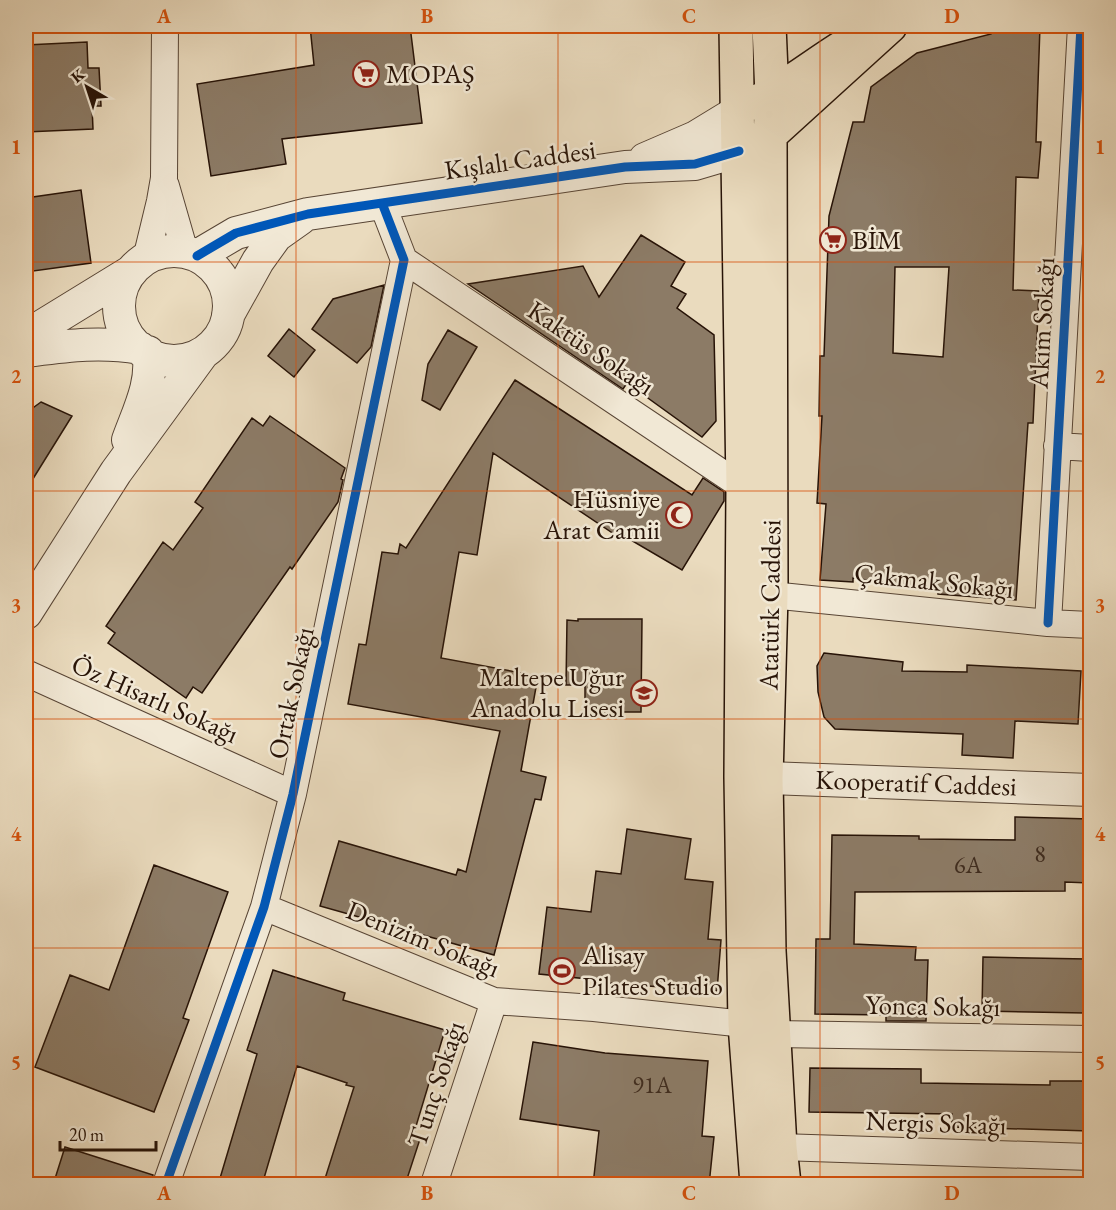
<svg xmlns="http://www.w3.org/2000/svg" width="1116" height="1210" font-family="'EB Garamond',serif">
<rect width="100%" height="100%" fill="#eadbbe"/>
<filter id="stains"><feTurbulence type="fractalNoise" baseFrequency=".00333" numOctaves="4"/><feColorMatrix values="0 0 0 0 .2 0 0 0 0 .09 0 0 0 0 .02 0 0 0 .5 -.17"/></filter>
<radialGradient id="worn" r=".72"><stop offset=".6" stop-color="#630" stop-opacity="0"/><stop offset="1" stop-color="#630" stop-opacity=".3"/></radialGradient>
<path fill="#8c7b66" stroke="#271307" stroke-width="1.5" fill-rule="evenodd" d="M310,26H410L422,123L282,139L286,164L211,176L197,84L314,65Z
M991,26H1040L1036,142H1041L1038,178L1016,177L1013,290L1039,291L1033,423H1028L1016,600L938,594V590L853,578V582L820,580L826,504L817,503L822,416H819L820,356H824L829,216L853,122H864L871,87L917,53L991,34ZM895,267H949L943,357L893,353Z
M87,42L88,68H99L101,106H92L93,129L26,132V45Z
M81,190L91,263L26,272V198Z
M641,235L685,262L671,286L686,294L677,308L714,335L716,421L702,437L627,383L623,389L468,284L583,266L599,297Z
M384,285L371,347L357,363L312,329L333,299Z
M289,329L315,350L294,377L268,356Z
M448,330L477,347L440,410L422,400L428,364Z
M515,380L692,495L703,478L724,492V501L682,570L619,533L617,536L493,453L477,555L459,552L441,658L538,676L521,771L546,777L541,800L535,799L494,955L320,906L339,841L456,875L458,869L466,872L500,731L348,704L359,644L366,645L382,552L398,554L400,544L406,548Z
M41,402L72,416L26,490V413Z
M270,416L345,468L341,479L343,480L338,502L292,569L290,567L202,693L193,687L186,698L108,643L115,633L106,626L163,542L173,550L203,508L195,502L252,418L263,426Z
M578,619H642L641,712H585V685H566L567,620L578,621Z
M824,653L903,662L902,671L967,672V665L1081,671L1078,724L1015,721L1013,758L962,755L963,734L835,729L824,717L818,692L817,666Z
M1015,817L1090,819V883L1065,882V891L855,892L854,944L916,947L915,960H928L926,1021H886V1015L815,1014L816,939H830L832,835L919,836V839L1015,840Z
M627,829L691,839L685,879L713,882L708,939L721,940L717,991L607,983L608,981L539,974L547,907L591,912L596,871L621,874Z
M154,865L228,892L183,1018L189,1020L154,1112L35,1067L70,975L109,990Z
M983,957L1087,959L1085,1013L982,1011Z
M273,970L345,993L343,1000L445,1030L413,1136L420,1139L405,1185H323L354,1087L346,1085L347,1083L297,1066L262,1185H218L257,1054L247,1050Z
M533,1042L605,1053L708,1061L702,1136L714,1137L709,1185H593L599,1131L520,1119Z
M810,1068L921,1069V1083L1050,1085V1081H1090V1131L952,1127V1114L809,1112Z
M65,1147L153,1175L151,1185H53Z"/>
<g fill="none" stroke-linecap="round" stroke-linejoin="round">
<defs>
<path id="minor" d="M166,186L185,252
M146,259L160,201L164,178L165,26
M404,260L743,487
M1057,446L1090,448
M771,595L1048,623L1090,625
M1048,623L1081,26
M26,673L293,794
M264,907L494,1001L594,1008L745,1024
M774,1034L1090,1039
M780,1147L1090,1157
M166,1184L264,907L293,794L404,260L382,203
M434,1184L494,1001"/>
<path id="tertiary" d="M645,159L696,137L737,112
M119 306a55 55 0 1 1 110 0a55 55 0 1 1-110 0Z
M197,256L236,233L308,214L625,167L695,164L739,151
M228,315L258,261L276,236L300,219
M26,336L132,271
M26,351C66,346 99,341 140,348
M128,440C138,412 154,382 148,352
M26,613L116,472L203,353
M741,777L1090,790"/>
<path id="primary" d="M736,26L743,487L741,777L745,1024L757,1184
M769,26L772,95L770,135L771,595L766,778L769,951L780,1147L784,1184
M755,103C787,87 815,64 846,45
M759,141L770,135L890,26"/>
</defs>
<use href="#minor" stroke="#584535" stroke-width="28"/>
<use href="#tertiary" stroke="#584535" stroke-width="34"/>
<use href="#primary" stroke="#271307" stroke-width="36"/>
<use href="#minor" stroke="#f1e8d5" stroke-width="26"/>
<use href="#tertiary" stroke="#f1e8d5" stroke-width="32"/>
<use href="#primary" stroke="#eadbbe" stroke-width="33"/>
<defs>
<path id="cycleway" d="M197,256L236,233L308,214L625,167L695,164L739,151
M1048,623L1081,26
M166,1184L264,907L293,794L404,260L382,203"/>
</defs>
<use href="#cycleway" stroke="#f1e8d5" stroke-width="13"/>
<use href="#cycleway" stroke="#0057b8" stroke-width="9"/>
</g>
<path fill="none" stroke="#d5520c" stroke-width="1.5" stroke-opacity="0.55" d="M296,26V1184M558,26V1184M820,26V1184M26,262H1090M26,491H1090M26,719H1090M26,948H1090"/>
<defs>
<symbol id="supermarket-ring" viewBox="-11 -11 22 22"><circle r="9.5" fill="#f1e8d5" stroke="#8f2418" stroke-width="1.5"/><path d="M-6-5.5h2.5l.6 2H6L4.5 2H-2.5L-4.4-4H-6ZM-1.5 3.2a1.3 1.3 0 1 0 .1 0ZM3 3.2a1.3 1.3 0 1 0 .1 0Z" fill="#8f2418"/></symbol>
<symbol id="mosque-ring" viewBox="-11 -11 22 22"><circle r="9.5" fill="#f1e8d5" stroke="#8f2418" stroke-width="1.5"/><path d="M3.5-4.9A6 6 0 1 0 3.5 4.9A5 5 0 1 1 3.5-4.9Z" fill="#8f2418"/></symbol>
<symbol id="school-ring" viewBox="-11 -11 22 22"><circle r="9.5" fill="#f1e8d5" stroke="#8f2418" stroke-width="1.5"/><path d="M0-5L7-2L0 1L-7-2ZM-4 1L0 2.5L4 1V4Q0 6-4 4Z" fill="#8f2418"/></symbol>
<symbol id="stadium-ring" viewBox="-11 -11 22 22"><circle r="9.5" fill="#f1e8d5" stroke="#8f2418" stroke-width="1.5"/><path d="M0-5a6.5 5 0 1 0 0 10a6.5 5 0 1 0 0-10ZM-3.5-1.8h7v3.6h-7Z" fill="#8f2418"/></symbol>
</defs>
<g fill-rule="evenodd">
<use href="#supermarket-ring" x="351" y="59" width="30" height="30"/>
<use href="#supermarket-ring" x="818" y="225" width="30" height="30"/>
<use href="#mosque-ring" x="664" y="500" width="30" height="30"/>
<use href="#school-ring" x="629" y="678" width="30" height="30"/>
<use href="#stadium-ring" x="547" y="956" width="30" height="30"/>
</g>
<g text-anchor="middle" stroke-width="5" stroke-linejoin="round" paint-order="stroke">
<g font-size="24" fill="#402d1f">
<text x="1040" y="862">8</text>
<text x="968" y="873">6A</text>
<text x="652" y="1093">91A</text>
</g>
<g font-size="27" fill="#271307" stroke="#f1e8d5" text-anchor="start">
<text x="386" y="83">MOPAŞ</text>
<text x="852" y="249">BİM</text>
<text x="660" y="508" text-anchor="end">Hüsniye<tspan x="660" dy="31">Arat Camii</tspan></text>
<text x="624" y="686" text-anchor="end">Maltepe Uğur<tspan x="624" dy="31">Anadolu Lisesi</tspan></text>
<text x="582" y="964">Alisay<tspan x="582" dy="31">Pilates Studio</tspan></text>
</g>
<g font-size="27" fill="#271307" stroke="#f1e8d5">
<text transform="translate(520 160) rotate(-8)" y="9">Kışlalı Caddesi</text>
<text transform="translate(1042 323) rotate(-87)" y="9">Akım Sokağı</text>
<text transform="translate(591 348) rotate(34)" y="9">Kaktüs Sokağı</text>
<text transform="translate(934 581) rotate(6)" y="9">Çakmak Sokağı</text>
<text transform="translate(770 605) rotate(-89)" y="9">Atatürk Caddesi</text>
<text transform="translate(291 693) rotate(-78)" y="9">Ortak Sokağı</text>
<text transform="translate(155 699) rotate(24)" y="9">Öz Hisarlı Sokağı</text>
<text transform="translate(916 783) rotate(2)" y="9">Kooperatif Caddesi</text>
<text transform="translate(423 939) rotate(22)" y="9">Denizim Sokağı</text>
<text transform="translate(933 1006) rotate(1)" y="9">Yonca Sokağı</text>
<text transform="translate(436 1084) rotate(-72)" y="9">Tunç Sokağı</text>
<text transform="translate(936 1123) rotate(2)" y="9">Nergis Sokağı</text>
</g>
</g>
<rect width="1116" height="1210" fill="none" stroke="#eadbbe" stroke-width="66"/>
<g transform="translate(87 87) rotate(321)" stroke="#f1e8d5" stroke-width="4.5" paint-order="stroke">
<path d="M0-4.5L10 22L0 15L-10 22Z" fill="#271307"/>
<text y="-9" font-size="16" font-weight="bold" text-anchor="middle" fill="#271307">K</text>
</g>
<path d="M60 1141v9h96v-9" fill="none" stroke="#271307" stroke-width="3"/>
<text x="69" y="1141" font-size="18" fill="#271307" stroke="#f1e8d5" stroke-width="4.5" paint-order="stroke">20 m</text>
<rect x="33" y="33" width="1050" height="1144" fill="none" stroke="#d5520c" stroke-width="2"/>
<g font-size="20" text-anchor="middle" font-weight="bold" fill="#d5520c">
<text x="164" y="23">A</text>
<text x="427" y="23">B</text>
<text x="689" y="23">C</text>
<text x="952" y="23">D</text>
<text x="16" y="154">1</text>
<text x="1100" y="154">1</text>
<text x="16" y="383">2</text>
<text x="1100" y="383">2</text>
<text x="16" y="612">3</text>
<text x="1100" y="612">3</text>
<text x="16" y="841">4</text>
<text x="1100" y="841">4</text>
<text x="16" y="1069">5</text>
<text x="1100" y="1069">5</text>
<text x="164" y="1200">A</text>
<text x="427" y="1200">B</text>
<text x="689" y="1200">C</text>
<text x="952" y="1200">D</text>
</g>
<rect width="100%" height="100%" filter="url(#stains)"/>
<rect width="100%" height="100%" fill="url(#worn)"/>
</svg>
